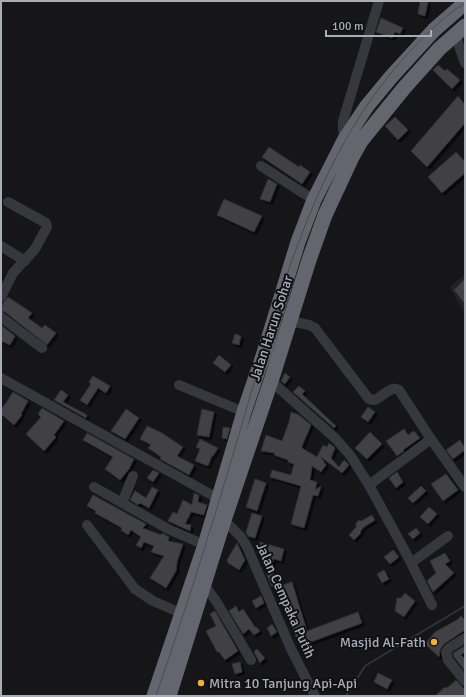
<svg xmlns="http://www.w3.org/2000/svg" width="466" height="697" font-family="Signika,sans-serif">
<defs>
<filter id="shadow"><feDropShadow dx="2.5" dy="2.5" stdDeviation="0" flood-color="#0009"/></filter>
</defs>
<rect width="100%" height="100%" fill="#161618"/>
<path fill="#222225" d="M465,274V314L450,287Z"/>
<g fill="none" stroke-linecap="round" stroke-linejoin="round">
<path stroke="#2c353c" stroke-width="2" d="M346,696L365,666L465,606"/>
</g>
<path fill="#404145" stroke="#303034" filter="url(#shadow)" d="M420,1L428,2L425,16L418,14Z
M381,18L403,28L400,34L395,32L392,38L376,32Z
M438,65L445,71L447,69L460,80L452,89L433,70Z
M458,96L465,105V123L427,167L411,151Z
M395,117L408,130L398,140L385,126Z
M269,147L299,167L300,165L310,172L302,184L262,157Z
M456,152L465,162V173L442,193L428,177Z
M268,179L277,184L270,202L260,199Z
M224,199L262,216L254,232L217,215Z
M465,279V304L454,290Z
M8,297L32,313L28,318L42,328L45,325L56,333L47,345L5,312L1,311L3,303Z
M1,325L15,336L10,345L1,341Z
M235,334L241,336L239,345L232,343Z
M219,355L231,365L225,372L213,363Z
M285,373L290,377L285,384L281,381Z
M93,376L110,386L106,393L98,388L87,405L80,400L91,384L89,382Z
M299,386L305,391L302,394L336,426L334,428L293,392Z
M61,390L68,395L63,402L87,415L86,418L54,400Z
M13,392L28,401L21,414L22,415L14,425L1,414V409L6,403Z
M368,407L375,412L368,422L361,417Z
M42,408L64,421L54,435L56,437L44,451L26,434L41,417L38,414Z
M126,409L139,418L125,439L111,431Z
M202,409L214,412L209,437L197,435Z
M291,412L299,415L311,425L302,446V448L317,457L323,445L327,447L329,443L335,448L331,458L339,467L344,460L349,465L342,473L321,457L326,465L321,472L312,466L310,480L317,482L315,490L321,486L318,496L313,495L304,528L291,524L301,486L270,477L272,470L291,475L294,464L288,462V460L274,455L275,453L261,451L266,435L282,441L289,422Z
M147,426L162,433L183,447L177,456L194,465L189,475L160,459L161,457L148,448L151,445L140,439Z
M223,427L230,428L227,439L222,438Z
M404,429L408,435L414,431L420,438L403,450L404,451L397,456L386,441Z
M370,432L382,444L367,459L355,448Z
M87,433L134,459L129,469L120,480L105,469L113,457L83,440Z
M200,439L218,448L213,456H212L208,466L195,461L200,449L196,447Z
M460,440L465,448V450L453,459L446,450Z
M153,470L159,473L153,482L147,478Z
M397,472L403,482L396,488L389,478Z
M446,474L458,490L443,501L431,484Z
M255,479L266,483L257,511L246,507Z
M421,486L426,491L413,503L408,498Z
M152,487L158,490L149,508L140,503L138,505L130,500L135,491L146,498Z
M194,493L199,495L198,502L207,505L204,515L191,512L185,524L191,525L190,531L168,521L173,512L177,514L183,500L192,505Z
M93,495L146,524L143,528L161,535L162,533L169,537L168,541L183,544L177,562L176,571L166,588L150,578L164,556L151,552L154,546L144,542L141,548L136,545L141,537L131,530L128,535L121,530L122,528L95,513L96,511L87,506Z
M429,507L437,514L428,524L420,517Z
M252,513L262,516L255,538L248,536L246,532Z
M372,515L375,520L364,527L360,532L361,533L354,540L349,535L357,526L355,525L359,520L361,521Z
M416,528L420,533L413,539L408,534Z
M260,542L284,549L281,561L274,559L272,564L262,561L263,555L257,553Z
M237,543L245,560L239,570L228,563L227,560Z
M393,550L399,557L390,564L384,557Z
M445,553L450,561L445,564L454,573L433,592L427,581L436,573L430,561Z
M271,570L279,583L272,587L266,573Z
M384,570L389,579L382,583L377,574Z
M292,582L307,631L358,612L362,623L300,646L294,632L280,586Z
M405,593L415,601L404,617L395,611L397,598H401Z
M261,596L264,603L256,608L252,601Z
M236,606L239,612L243,609L255,627H256L260,631L254,635L249,629L243,634L229,611Z
M215,611L238,651L225,660L219,652H217L206,631L216,626L210,614Z
M461,616L465,620V630L444,644L440,650L439,657L425,644L435,632L457,620Z
M272,624L277,632L271,636L267,628Z
M465,646V652L461,655L465,659V671L454,657L453,653Z
M257,649L265,658L260,663L254,652Z
M240,662L242,672L235,674L232,664Z
M378,673L392,680L387,689L374,682Z
M456,680L465,690V696H435L445,687L447,688Z"/>
<g fill="none" stroke-linecap="round" stroke-linejoin="round">
<path stroke="#37383d" stroke-width="10" d="M455,34L465,63
M345,139L343,130V121L379,1
M261,166L314,200
M1,246L25,261
M1,297L13,273L35,249L47,227L46,223L8,202
M1,317L42,348
M290,321L309,325L315,328L369,399L375,400C382,397 391,385 399,390L431,439L465,487
M1,378L219,499
M271,381L336,439L350,455L369,485L407,555L432,605
M179,385L244,412
M369,485L431,439
M94,487L168,529L205,545
M122,503L133,476
M224,520L241,537L247,547L291,649L315,696
M87,525L135,589L153,601L181,613
M411,563L448,536
M205,586L216,601L251,660
M465,638L449,648L446,652L448,660L465,681"/>
<path stroke="#63666e" stroke-width="15" d="M154,696L205,545L244,412L264,353L298,242L314,200L345,139L367,106L391,77L434,30L465,3
M169,696L224,520L272,378L309,260L325,215L352,157L361,141L404,88L439,49L465,26"/>
<path stroke="#4a4c52" stroke-width="1" d="M156,696C185,612 212,526 237,441C278,304 311,155 413,48C428,32 446,15 465,3"/>
</g>
<g fill="#f2b134" stroke="#111113" stroke-width="1.5">
<circle cx="434" cy="642" r="4"/>
<circle cx="201" cy="683" r="4"/>
</g>
<g text-anchor="middle" stroke-width="4" stroke-linejoin="round" paint-order="stroke">
<g font-size="14" fill="#a8adb8" stroke="#111113">
<text transform="translate(271 328) rotate(-72)" y="5">Jalan Harun Sohar</text>
<text transform="translate(286 600) rotate(66)" y="5">Jalan Cempaka Putih</text>
</g>
<g font-size="14" fill="#a8adb8" stroke="#111113" text-anchor="end">
<text x="426" y="647">Masjid Al-Fath</text>
<text x="209" y="688" text-anchor="start">Mitra 10 Tanjung Api-Api</text>
</g>
</g>
<rect width="466" height="697" fill="none" stroke="#a8adb8" stroke-width="4"/>
<path d="M326 30v6h105v-6" fill="none" stroke="#a8adb8" stroke-width="2"/>
<text x="332" y="30" font-size="12" fill="#a8adb8" stroke="#111113" stroke-width="3" paint-order="stroke">100 m</text>
</svg>
